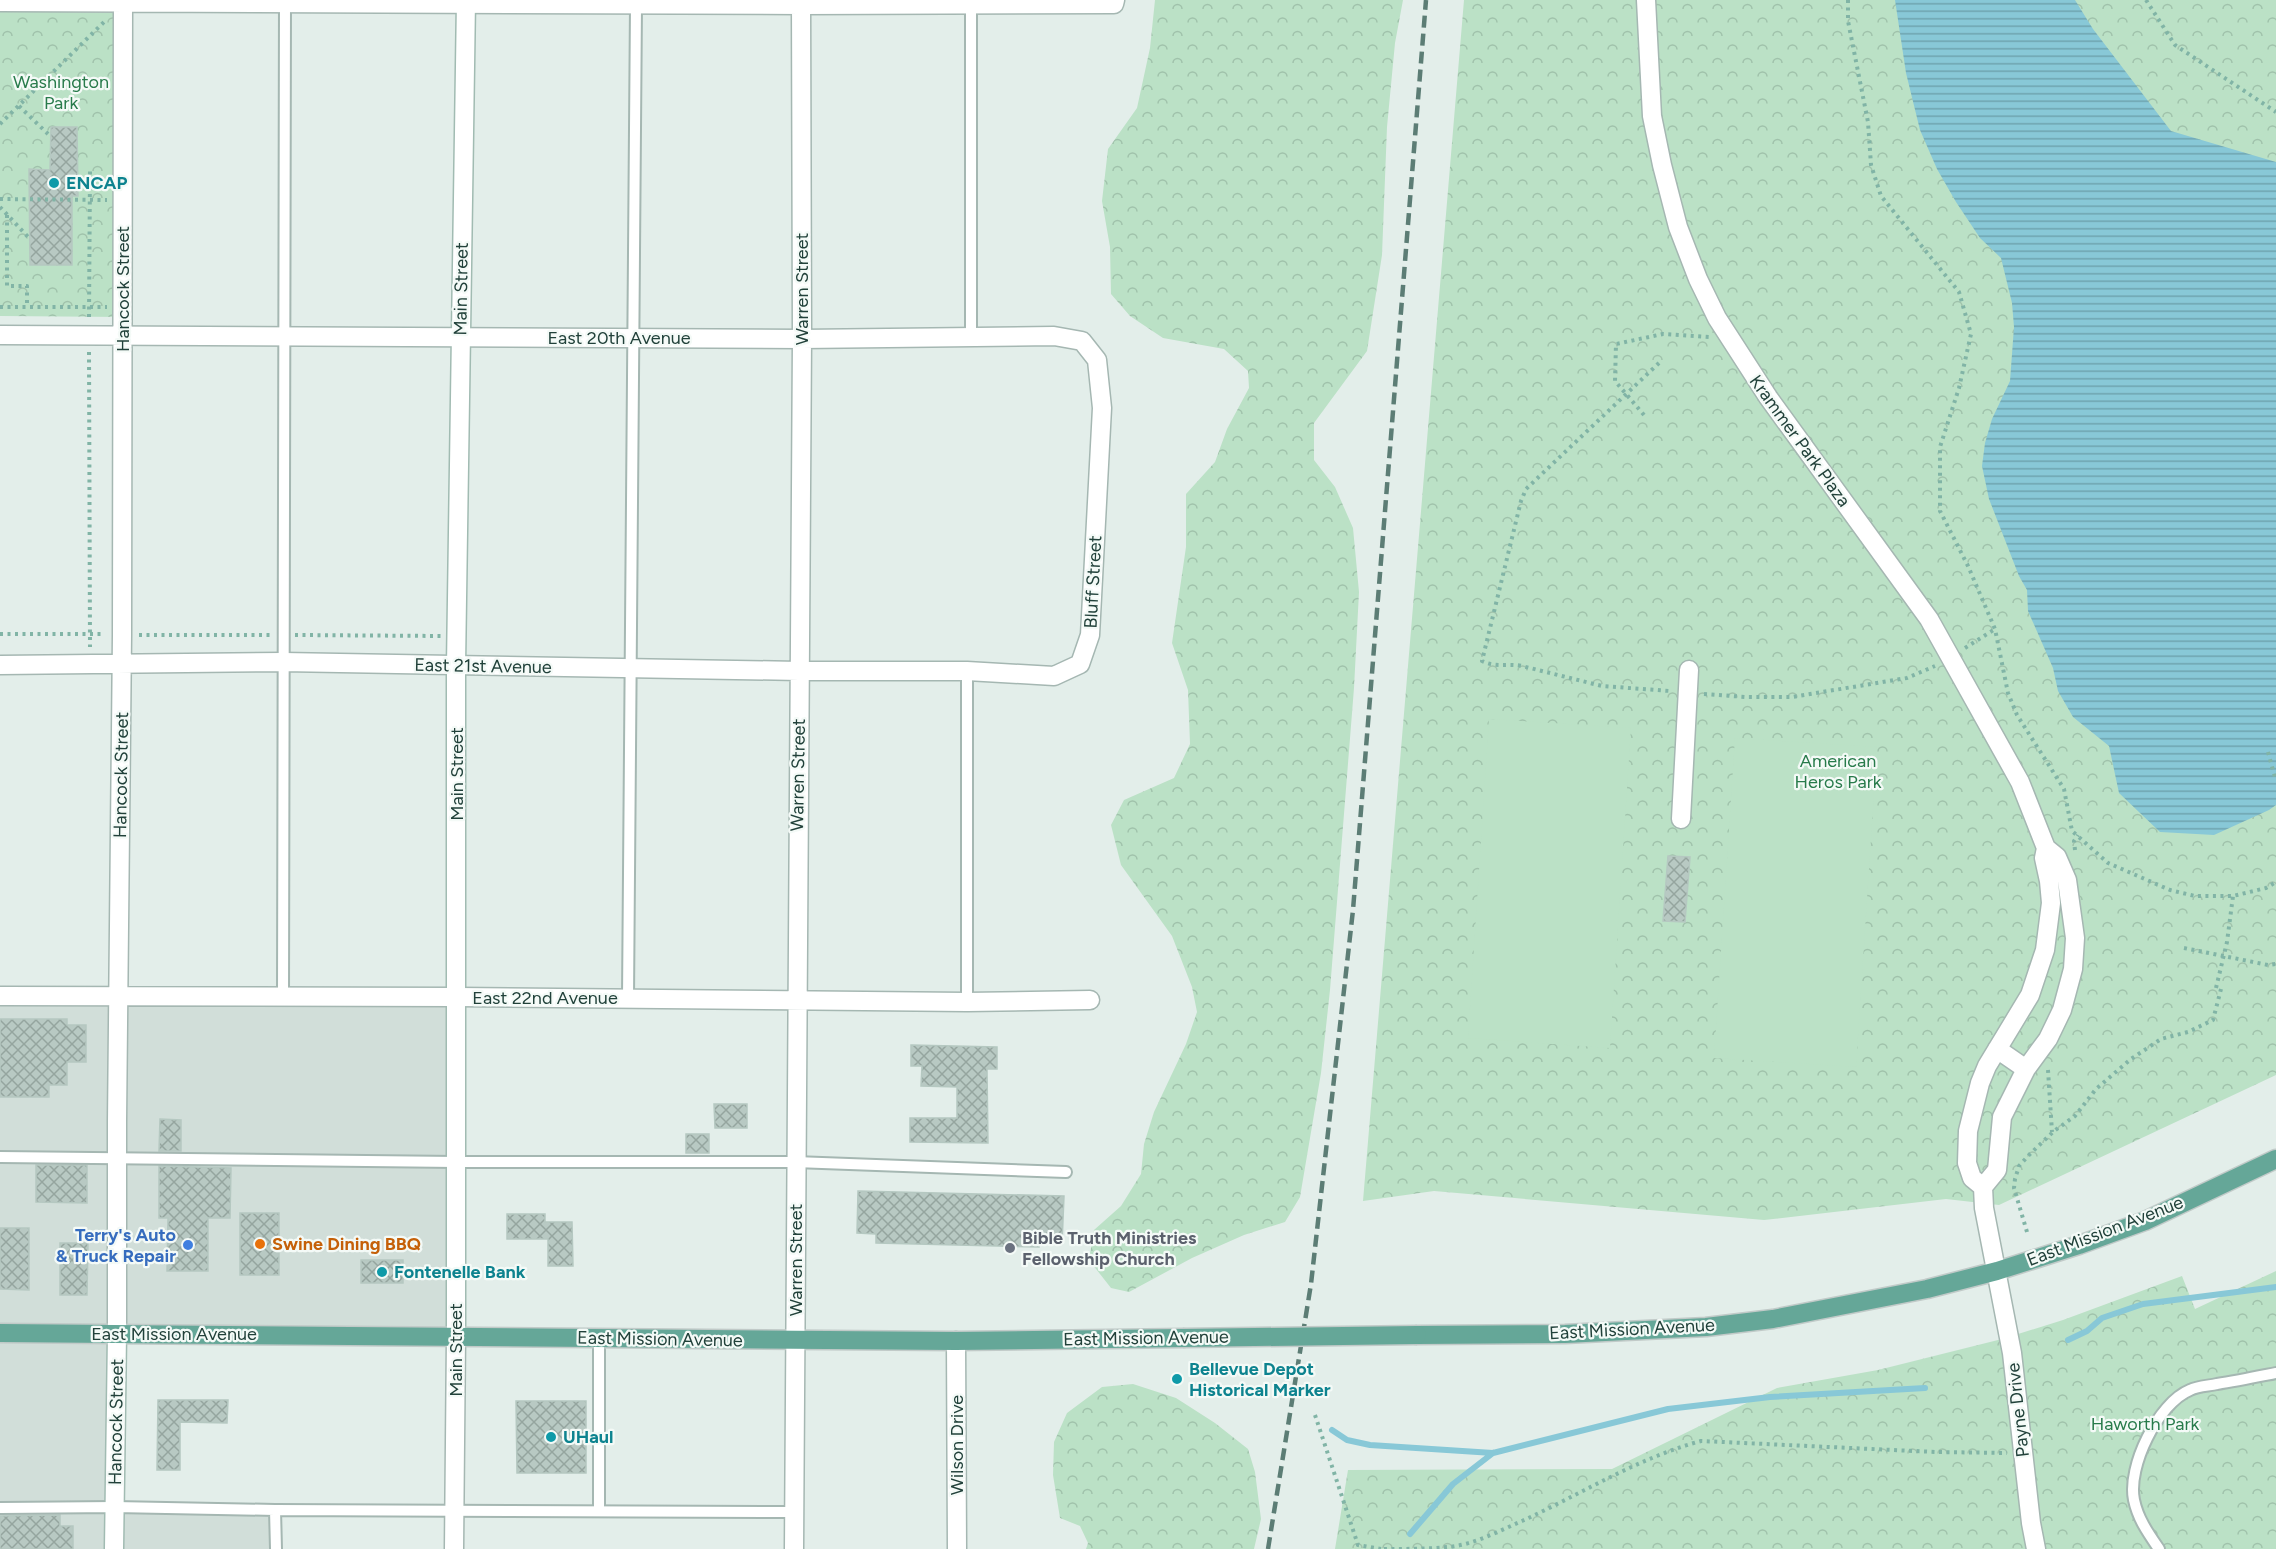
<svg xmlns="http://www.w3.org/2000/svg" width="2276" height="1549" font-family="Figtree,sans-serif">
<defs>
<pattern id="forest-crowns" width="20" height="18" patternUnits="userSpaceOnUse" patternTransform="scale(1.5)"><rect width="20" height="18" fill="#bbe1c6"/><path d="M2 6a3 3 0 1 1 6 0M12 15a3 3 0 1 1 6 0" fill="none" stroke="#a0c2ab"/></pattern>
<pattern id="water-rules" width="6" height="5" patternUnits="userSpaceOnUse" patternTransform="scale(1.5)"><rect width="6" height="5" fill="#88c8d7"/><path d="M0 2.5h6" fill="none" stroke="#6fa4af"/></pattern>
<pattern id="building-cross-hatch" width="8" height="8" patternUnits="userSpaceOnUse" patternTransform="scale(1.5)"><rect width="8" height="8" fill="#b8c9c3"/><path d="M0 0l8 8M0 8l8-8" fill="none" stroke="#95a59f"/></pattern>
</defs>
<rect width="100%" height="100%" fill="#e3eeea"/>
<path fill="#d1ded9" d="M0,996L457,997L456,1336L117,1334L115,1507L275,1510L276,1549H0Z"/>
<path fill="url(#forest-crowns)" d="M1155,0H1403L1395,43L1387,127L1382,255L1367,351L1314,423V460L1335,487L1353,528L1359,592L1354,688L1330,990L1321,1073L1300,1197L1285,1222L1244,1235L1192,1258L1129,1292L1111,1288L1089,1260L1094,1230L1121,1206L1141,1174L1144,1144L1154,1112L1186,1044L1197,1012L1192,987L1172,936L1121,865L1111,825L1124,800L1174,778L1190,744L1188,690L1172,643L1186,547V494L1215,462L1227,429L1249,388L1248,371L1224,349L1163,338L1130,316L1111,294L1110,247L1102,201L1108,149L1137,108L1150,48Z
M1464,0H2276V1075L1999,1205L1946,1199L1764,1220L1434,1191L1363,1201Z
M0,11L123,13V317L0,316Z
M2276,1271V1549H1335L1348,1470L1612,1469L1777,1388L1878,1370L2002,1339L2063,1320L2182,1276L2195,1309Z
M1133,1384L1176,1398L1215,1423L1248,1449L1255,1472L1261,1519L1254,1549H1086L1088,1543L1080,1526L1060,1518L1053,1475L1054,1442L1067,1413L1102,1387Z"/>
<path fill="#bbe1c6" d="M1489,719L1631,728L1610,1048L1468,1038Z
M1735,738L1877,747L1856,1067L1714,1058Z"/>
<path fill="url(#water-rules)" d="M1895,0H2075L2093,29L2171,131L2276,162V805L2269,810L2214,835L2160,832L2119,793L2109,746L2073,717L2058,691L2053,668L2028,611L2027,590L2019,576L1989,499L1982,466L1985,443L1992,419L2010,381L2014,327L2012,303L2001,258L1980,238L1956,202L1937,169L1920,130L1906,73Z"/>
<g fill="none" stroke-linecap="round" stroke-linejoin="round">
<path stroke="#88c8d7" stroke-width="6" d="M2068,1340L2087,1331L2102,1318L2143,1304L2276,1287
M1332,1430L1347,1440L1370,1445L1493,1453L1668,1409L1770,1397L1925,1388
M1410,1534L1453,1484L1493,1453"/>
</g>
<path fill="url(#building-cross-hatch)" stroke="#b5c8c1" stroke-width="1.5" d="M51,127H77L78,196H72V265H30L29,169L50,170Z
M1668,856L1690,857L1685,922L1663,921Z
M0,1019H67V1025H86V1062H67V1085H49V1097H0Z
M911,1045L997,1047V1069H987L988,1143L910,1142V1118H957V1087L921,1086L922,1066H911Z
M714,1104H747V1128H715Z
M160,1119L181,1120V1151H159Z
M686,1134H709V1153H686Z
M36,1165H87V1203L36,1202Z
M159,1166L231,1168L230,1218H208V1271H167L168,1218H159Z
M858,1191L1064,1196L1062,1244H1039V1247L876,1243V1234L857,1233Z
M240,1213H279V1275H240Z
M507,1214H545V1222H572L573,1266H548V1239H507Z
M0,1228H29V1290L0,1289Z
M60,1243H88L87,1295H60Z
M361,1260H403V1283H361Z
M158,1400H228L227,1423L180,1422V1470H157Z
M516,1401H586V1473H517Z
M60,1515V1526H73V1549H0V1516Z"/>
<g fill="none" stroke-linecap="round" stroke-linejoin="round">
<defs>
<path id="lane" d="M971,337V4
M967,671V1002
M283,996L285,0
M628,998L636,5
M0,1157L456,1162H795L1066,1172
M599,1338V1511
M0,1508L115,1507L275,1510L794,1512
M275,1510L276,1549
M2159,1549C2148,1533 2138,1519 2134,1500C2127,1467 2158,1403 2190,1390C2198,1386 2208,1386 2217,1384C2237,1381 2256,1377 2276,1373"/>
<path id="street" d="M1646,0L1652,116L1662,165L1678,227L1698,279L1717,318L1768,397L1929,619L2020,782L2046,848L2057,857L2067,880L2075,938L2073,969L2062,1010L2048,1039L2026,1069L2002,1117L1997,1170L1983,1187L1984,1208L2012,1353L2031,1523L2036,1549
M0,2L801,5L1114,4L1115,0
M0,335L802,339L1054,336L1082,341L1097,360L1102,408L1090,635L1080,664L1054,676L967,671H799L283,662L0,665
M1681,819L1689,670
M0,996L457,997L967,1002L1090,1000
M1997,1049L2026,1069
M1983,1187L1972,1178L1967,1163L1968,1131L1980,1083L1987,1066L2030,995L2045,950L2051,903L2049,881L2044,858L2046,848
M117,1334V1121L122,635L123,0
M956,1341L957,1549
M454,1549L456,1336
M794,1549L802,339L801,0"/>
<path id="secondary" d="M456,1336V665L466,0
M114,1549L117,1334"/>
<path id="primary" d="M0,1333L956,1341L1183,1338
M1417,1335L1565,1334L1706,1327L1773,1319L1927,1289L1997,1271L2079,1245L2145,1221L2276,1159"/>
</defs>
<use href="#lane" stroke="#a5b7b2" stroke-width="14"/>
<use href="#street" stroke="#a5b7b2" stroke-width="21"/>
<use href="#secondary" stroke="#a1bbb2" stroke-width="21"/>
<use href="#primary" stroke="#c1cac8" stroke-width="21"/>
<path stroke="#81b4a6" stroke-width="4" stroke-dasharray="3 4.5" stroke-linecap="butt" d="M1848,0V21L1868,122L1871,165L1881,196L1959,292L1971,334L1959,388L1940,447V511L1968,566L1995,629L2008,693L2017,715L2064,789L2072,831L2108,863L2170,890L2195,896H2233L2266,888L2276,882
M2146,0L2175,45L2276,112
M19,106L48,134
M0,124L105,21
M0,199L107,200
M0,207L30,239
M7,215V286H27V307
M0,307H107
M89,317L90,171
M89,352L90,647
M1659,363L1526,489L1521,501L1482,661C1496,668 1507,663 1522,666L1602,686L1670,691
M1644,415L1615,381L1616,344L1663,334L1710,337
M0,634H105
M139,635H270
M295,635L441,636
M1965,648L1995,629
M1704,694L1746,697H1792L1907,678L1935,666
M2268,752L2276,781
M2075,850L2074,841L2078,835
M2184,948L2268,965L2276,964
M2216,988L2227,942L2233,896
M2048,1070L2052,1132
M2027,1232L2014,1188L2015,1179L2019,1166L2029,1155L2054,1131L2075,1116L2096,1089L2131,1059L2161,1039L2188,1032L2213,1020L2221,989
M1315,1415L1358,1545L1381,1549
M1384,1549C1405,1549 1427,1549 1448,1547C1473,1545 1499,1531 1522,1521C1581,1494 1638,1458 1701,1441L1936,1452L2007,1453"/>
<use href="#lane" stroke="#fff" stroke-width="10"/>
<use href="#street" stroke="#fff" stroke-width="18"/>
<use href="#secondary" stroke="#fff" stroke-width="18"/>
<use href="#primary" stroke="#65a798" stroke-width="18"/>
<path stroke="#5c7d75" stroke-width="4.5" stroke-dasharray="12 6" stroke-linecap="butt" d="M1268,1549L1311,1284L1353,910L1426,0"/>
<defs>
<path id="primary-bridge" d="M1183,1338L1417,1335"/>
</defs>
<use href="#primary-bridge" stroke="#c1cac8" stroke-width="21" stroke-linecap="butt"/>
<use href="#primary-bridge" stroke="#65a798" stroke-width="18"/>
</g>
<g fill="#0f9aa8" stroke="#f4faf7" stroke-width="2">
<circle cx="54" cy="183" r="6"/>
<circle cx="382" cy="1272" r="6"/>
<circle cx="1177" cy="1379" r="6"/>
<circle cx="551" cy="1437" r="6"/>
</g>
<circle fill="#e8710a" stroke="#f4faf7" stroke-width="2" cx="260" cy="1244" r="6"/>
<circle fill="#3f7fe0" stroke="#f4faf7" stroke-width="2" cx="188" cy="1245" r="6"/>
<circle fill="#6b7280" stroke="#f4faf7" stroke-width="2" cx="1010" cy="1248" r="6"/>
<g text-anchor="middle" stroke-width="4.5" stroke-linejoin="round" paint-order="stroke">
<g font-size="18" fill="#287b4b" stroke="#f4faf7">
<text x="61" y="88">Washington<tspan x="61" dy="21">Park</tspan></text>
<text x="1838" y="767">American<tspan x="1838" dy="21">Heros Park</tspan></text>
<text x="2145" y="1430">Haworth Park</text>
</g>
<g font-size="18" font-weight="bold" fill="#0d838f" stroke="#f4faf7" text-anchor="start">
<text x="66" y="189">ENCAP</text>
<text x="394" y="1278">Fontenelle Bank</text>
<text x="1189" y="1375">Bellevue Depot<tspan x="1189" dy="21">Historical Marker</tspan></text>
<text x="563" y="1443">UHaul</text>
</g>
<g font-size="18" fill="#21413a" stroke="#f4faf7">
<text transform="translate(123 289) rotate(-90)" y="6">Hancock Street</text>
<text transform="translate(461 289) rotate(-89)" y="6">Main Street</text>
<text transform="translate(802 289) rotate(-90)" y="6">Warren Street</text>
<text x="619" y="344">East 20th Avenue</text>
<text transform="translate(1800 441) rotate(54)" y="6">Krammer Park Plaza</text>
<text transform="translate(1093 582) rotate(-87)" y="6">Bluff Street</text>
<text transform="translate(483 666) rotate(1)" y="6">East 21st Avenue</text>
<text transform="translate(457 774) rotate(-90)" y="6">Main Street</text>
<text transform="translate(121 775) rotate(-89)" y="6">Hancock Street</text>
<text transform="translate(798 775) rotate(-89)" y="6">Warren Street</text>
<text x="545" y="1004">East 22nd Avenue</text>
<text transform="translate(2105 1231) rotate(-21)" y="6">East Mission Avenue</text>
<text transform="translate(796 1260) rotate(-90)" y="6">Warren Street</text>
<text transform="translate(1632 1329) rotate(-3)" y="6">East Mission Avenue</text>
<text x="174" y="1340">East Mission Avenue</text>
<text transform="translate(1146 1338) rotate(-1)" y="6">East Mission Avenue</text>
<text transform="translate(660 1339) rotate(1)" y="6">East Mission Avenue</text>
<text transform="translate(456 1350) rotate(-90)" y="6">Main Street</text>
<text transform="translate(2018 1410) rotate(-96)" y="6">Payne Drive</text>
<text transform="translate(116 1422) rotate(-89)" y="6">Hancock Street</text>
<text transform="translate(957 1445) rotate(-90)" y="6">Wilson Drive</text>
</g>
<g font-size="18" font-weight="bold" fill="#366cbe" stroke="#f4faf7" text-anchor="end">
<text x="176" y="1241">Terry's Auto<tspan x="176" dy="21">&amp; Truck Repair</tspan></text>
</g>
<g font-size="18" font-weight="bold" fill="#5b616d" stroke="#f4faf7" text-anchor="start">
<text x="1022" y="1244">Bible Truth Ministries<tspan x="1022" dy="21">Fellowship Church</tspan></text>
</g>
<g font-size="18" font-weight="bold" fill="#c56008" stroke="#f4faf7" text-anchor="start">
<text x="272" y="1250">Swine Dining BBQ</text>
</g>
</g>
</svg>
